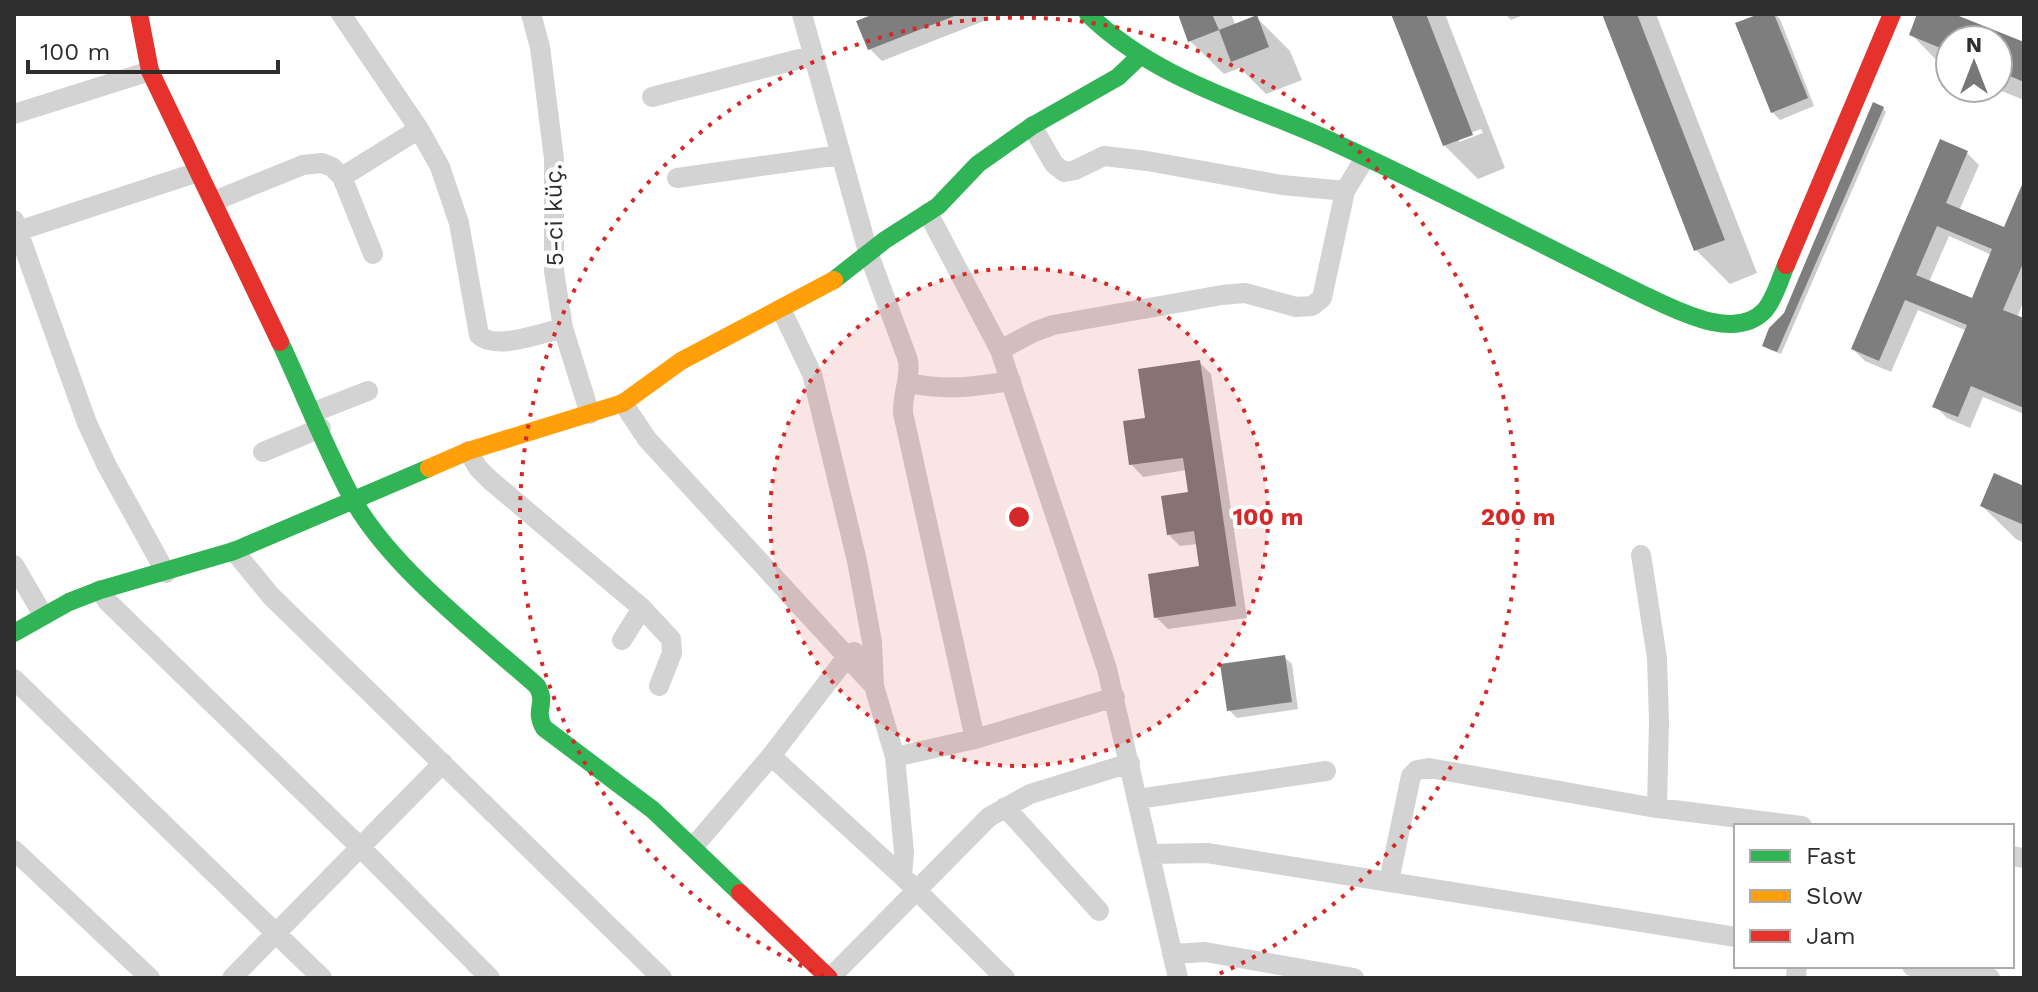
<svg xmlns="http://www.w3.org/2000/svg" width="2038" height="992" font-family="'Work Sans',sans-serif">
<rect width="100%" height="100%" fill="#fff"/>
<path fill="#0003" fill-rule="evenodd" d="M880,14H987L989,19L882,61L870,49Z
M1180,14H1231L1236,26L1257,18L1290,51L1302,80L1266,94L1240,68L1224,74L1190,41Z
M1394,14H1445L1505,168L1478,179L1444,145ZM1481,129L1483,133L1459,142V138Z
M1505,14H1526L1511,20Z
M1605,14H1656L1757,273L1730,284L1696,250Z
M1764,14H1775L1780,19L1814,106L1780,120L1772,112Z
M1919,14H1949L2024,44V100L1994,88H1998V40H1950V70L1944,68L1911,34Z
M1883,108L1886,112L1781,354L1768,349L1764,345L1785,314Z
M1967,153L1979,165L1959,211L2005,230L2024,185V300L2017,318L2024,321V414L1983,397L1970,428L1947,418L1935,406L1967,331L1918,310L1891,372L1865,361L1853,349ZM1949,236L1992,255L1973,301L1929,282Z
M1199,362L1211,374L1247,618L1168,629L1156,617L1201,568L1198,544L1180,546L1168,534L1190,494L1186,470L1143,477L1131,464L1147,419Z
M2024,488V543L2016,539L1982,506Z
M1284,657L1292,664L1298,709L1237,718L1229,710Z"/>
<path fill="#7e7e7e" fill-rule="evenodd" d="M874,14H957V15L868,50L856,21Z
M1178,14H1212L1219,30L1188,42Z
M1391,14H1426L1473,135L1443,146Z
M1602,14H1637L1725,240L1694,251Z
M1759,14H1774L1808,98L1771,113L1735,23Z
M1917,14H1954L2024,42V82L1998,71V40H1950V52L1909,35Z
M1257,15L1269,47L1231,62L1219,30Z
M1873,102L1884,107L1777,352L1762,346L1769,328L1784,313Z
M1940,139L1968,151L1946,203L2004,227L2024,180V261L2003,310L2024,318V408L1971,386L1958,417L1932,407L1967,325L1905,300L1879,361L1851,349ZM1937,226L1992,249L1972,298L1916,275Z
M1200,360L1236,606L1154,618L1148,574L1199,566L1194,531L1167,535L1161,496L1188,492L1183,458L1129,465L1123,421L1145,418L1138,369Z
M1994,473L2024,486V525L1980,506Z
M1285,655L1292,702L1227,711L1220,664Z"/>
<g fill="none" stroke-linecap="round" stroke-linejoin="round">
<path stroke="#d3d3d3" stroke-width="20" d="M341,14L419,129L440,167L459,223L479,335C495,351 542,333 563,328
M531,14L540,47L554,159V271L563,328L590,414
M802,14L868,252L908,360C911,379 902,394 903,413L975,739
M652,97L811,56
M14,114L150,71
M1032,126L1054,164L1064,172L1075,170L1104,156L1147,161L1282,185L1345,191
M342,177L419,129
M677,178L840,155
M214,201L303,165L322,163L332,167L342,177L373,254
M928,213L1000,350L1107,669L1178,978
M14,220L87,423L107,466L166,573
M18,231L198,172
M781,309L812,374L857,561L872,642L874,686L895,757L904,852L902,876
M1000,350L1034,332L1053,325L1222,295L1245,293L1296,307L1312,306L1322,298L1345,191L1365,158
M908,383C948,391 972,387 1011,381
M623,403L647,439L874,686
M314,412L368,391
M468,451L478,468L490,480L642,608L671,639L672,653L659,686
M263,452L321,428
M234,551L271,596L662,978
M1641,555L1657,658L1659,720L1657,808
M14,565L43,615
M100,590L108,602L361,848L490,978
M622,640L642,608
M14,679L322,978
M771,756L902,876L1005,978
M895,757L975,739L1115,697
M1138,799L1326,771
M1005,807L1099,911
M694,846L771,756L846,658L854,652
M14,850L150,978
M1150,854L1207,853L1736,937
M2012,856L2024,858
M1389,881L1411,776L1417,770L1429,768L1650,807L1802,826
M1172,954L1205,952L1354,978
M1912,966L1990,978
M232,978L443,763
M830,978L989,817L1030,794L1130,763
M1796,978L1797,966"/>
<path stroke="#30b455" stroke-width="18" d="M1088,14C1157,81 1248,103 1333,142C1438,190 1540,244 1644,295C1675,309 1735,343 1765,310C1775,298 1780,279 1786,265
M834,280L885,240L938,206L978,164L1032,126L1118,77L1140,56
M280,342C304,393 325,448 352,498C391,568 477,633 537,686C548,705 533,708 544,728L653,810L740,893
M14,633L69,602L100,590L234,551L429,468"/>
<path stroke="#ff9f0a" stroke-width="18" d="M429,468L468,451L623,403L681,361L834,280"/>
<path stroke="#e5322d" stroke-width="18" d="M139,14L150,71L280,342
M1786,265L1892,14
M740,893L829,978"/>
</g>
<circle cx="1019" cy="517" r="249" fill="#d62828" fill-opacity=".12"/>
<g fill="none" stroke="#d62828" stroke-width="4" stroke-dasharray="4 8">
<circle cx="1019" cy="517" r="249"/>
<path d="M824 976A499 499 0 1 1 1214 976"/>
</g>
<g text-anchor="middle" stroke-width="8" stroke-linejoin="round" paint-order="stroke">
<g font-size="24" fill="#2e2e2e" stroke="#fff">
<text transform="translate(554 215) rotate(-91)" y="8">5-ci küç.</text>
</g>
</g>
<circle cx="1019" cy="517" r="12" fill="#d62828" stroke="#fff" stroke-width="4"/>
<g font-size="24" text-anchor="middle" font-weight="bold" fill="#d62828" stroke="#fff" stroke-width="8" stroke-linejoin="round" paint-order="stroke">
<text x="1268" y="525">100 m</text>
<text x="1518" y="525">200 m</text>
</g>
<rect width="2038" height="992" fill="none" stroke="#2e2e2e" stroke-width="32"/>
<rect x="1734" y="824" width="280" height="144" fill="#ffffff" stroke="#ababab" stroke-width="2"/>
<rect x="1750" y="850" width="40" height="12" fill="#30b455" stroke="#ababab" stroke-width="2"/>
<text x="1806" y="864" font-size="24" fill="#2e2e2e">Fast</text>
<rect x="1750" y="890" width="40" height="12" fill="#ff9f0a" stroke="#ababab" stroke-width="2"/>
<text x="1806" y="904" font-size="24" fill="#2e2e2e">Slow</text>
<rect x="1750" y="930" width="40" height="12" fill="#e5322d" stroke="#ababab" stroke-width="2"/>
<text x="1806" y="944" font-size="24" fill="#2e2e2e">Jam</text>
<g transform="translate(1974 64)"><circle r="38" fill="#ffffff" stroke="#ababab" stroke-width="2"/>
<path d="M0-6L14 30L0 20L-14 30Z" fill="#777777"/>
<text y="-12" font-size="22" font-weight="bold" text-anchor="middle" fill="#2e2e2e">N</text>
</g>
<path d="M28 60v12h250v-12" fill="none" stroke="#2e2e2e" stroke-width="4"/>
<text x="40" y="60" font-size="24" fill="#2e2e2e" stroke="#ffffff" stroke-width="6" paint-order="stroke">100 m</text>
</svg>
